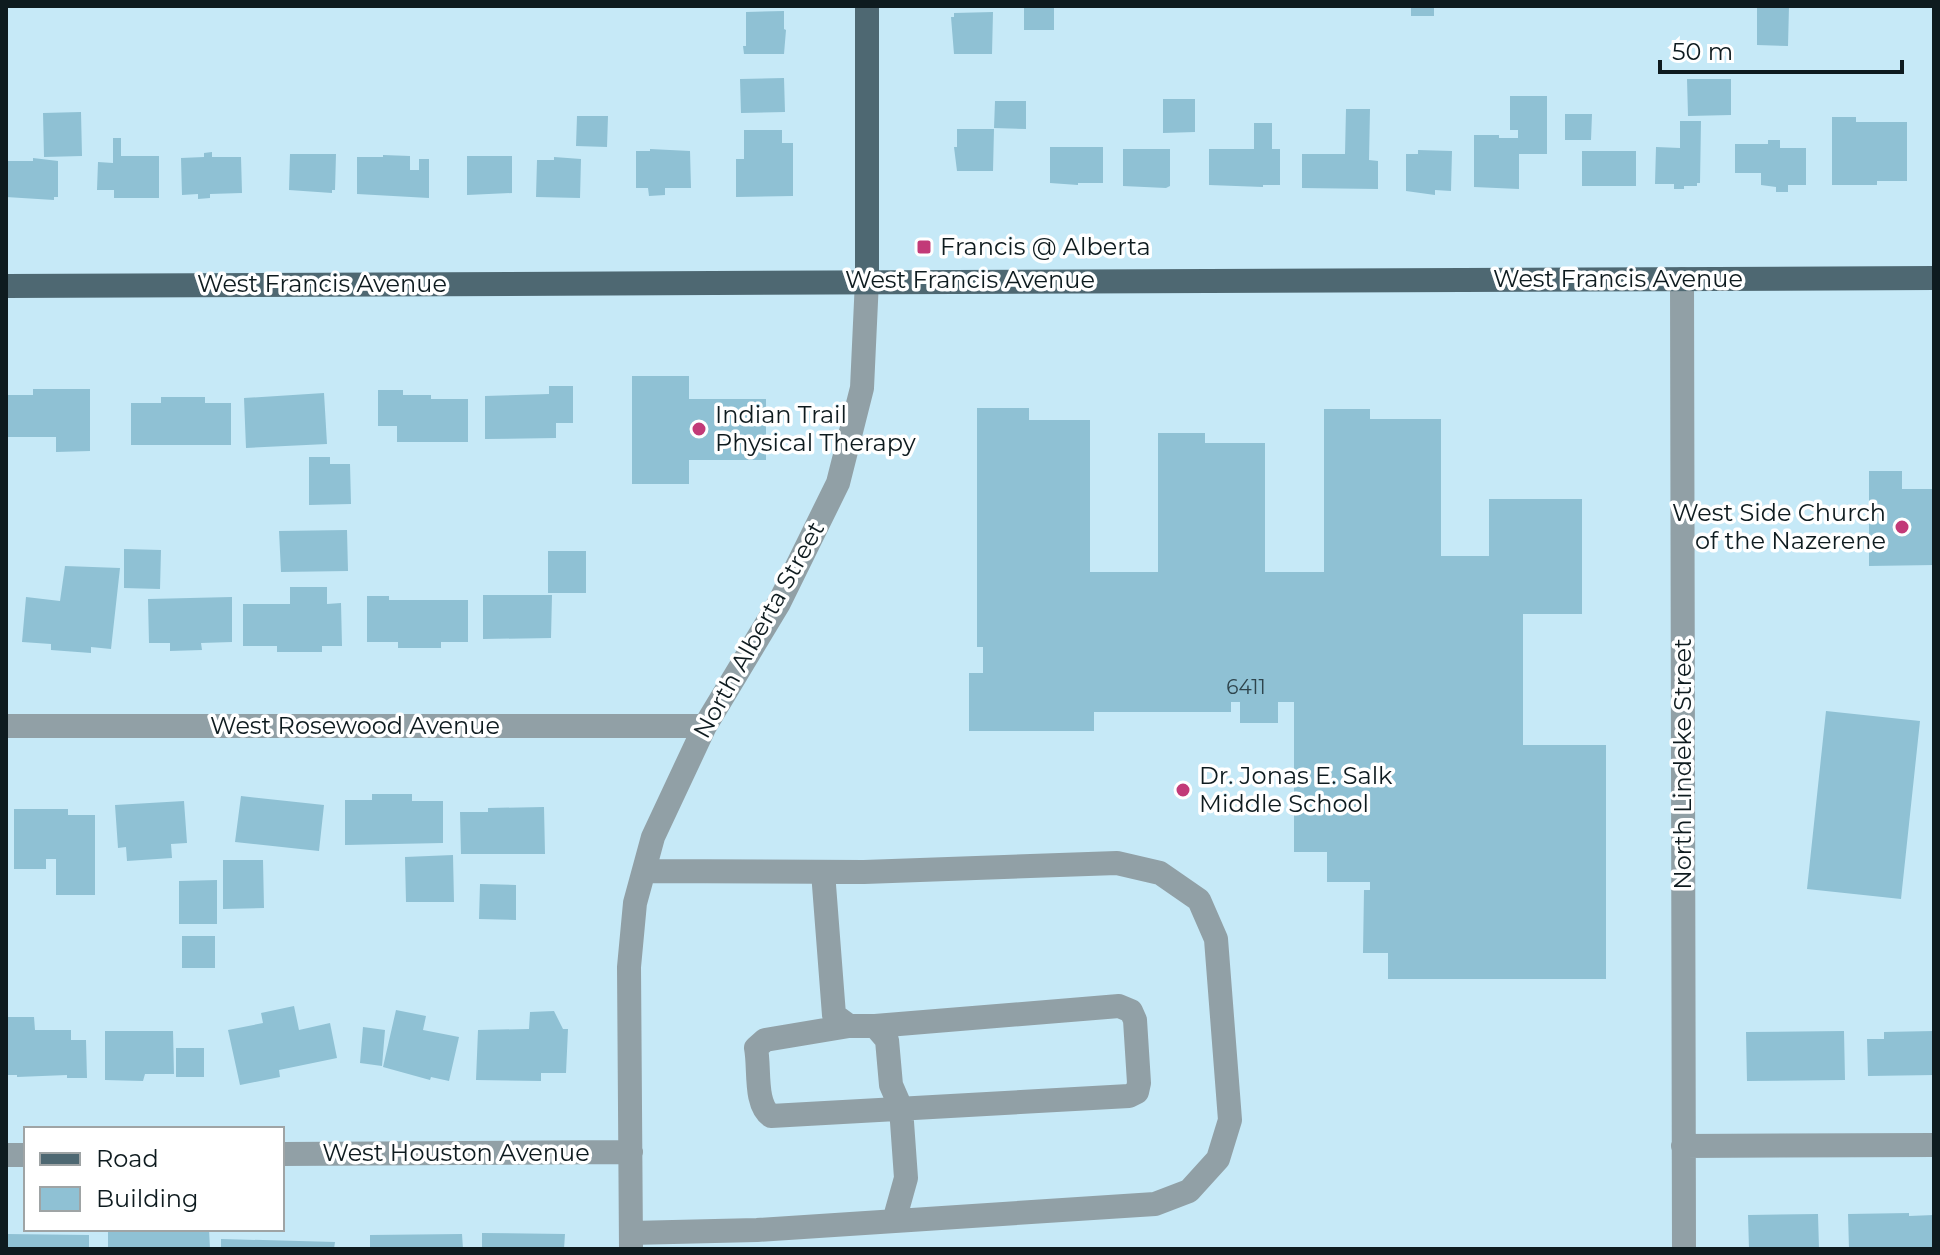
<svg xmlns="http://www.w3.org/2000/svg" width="1940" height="1255" font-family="Montserrat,sans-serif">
<rect width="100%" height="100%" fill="#c6e9f7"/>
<path fill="#8fc1d4" d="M1024,6H1054V30H1024Z
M1411,6H1434V16H1411Z
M1757,6H1789L1788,46L1757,45Z
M784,11V29L786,30L784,54H744L743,46H746V12Z
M993,12L992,54H954L951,17H954V13Z
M784,78L785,112L741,113L740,79Z
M1687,79H1731V115L1688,116Z
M1510,96H1547V154H1519V189L1474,187V135H1499V138H1518V130H1510Z
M1163,99H1195V132L1163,133Z
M995,101H1026V129L994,128Z
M1346,109H1370L1369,160L1378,161V189L1302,188V154H1345Z
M81,112L82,156L44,157L43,113Z
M1565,114H1592L1591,140H1565Z
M577,116H608L607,147L576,146Z
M1832,117H1856V122H1907V181H1877V185H1832Z
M1680,121H1701L1700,183H1697V186H1684V189H1674V184H1655L1656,147L1680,148Z
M1254,123H1272V149H1280V185H1263V187L1209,185V149H1254Z
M957,129H994L993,171H957L954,147H957Z
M744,130H782V143H793V196L736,197V159H744Z
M113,138H121V156H159V198H114V190H97L98,162L113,163Z
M1768,140H1780V148H1806V185H1788V192H1776V187L1761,185V173H1735V144H1768Z
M1050,147H1103V183H1078V185L1050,183Z
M650,149L690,151L691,188H665V195L649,196L648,188H636V151H650Z
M1123,149H1170V186L1166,188L1123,186Z
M1418,150L1452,151L1451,191L1435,190V195L1406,191V154H1418Z
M1582,151H1636V186H1582Z
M212,152V157H241L242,193L210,194V198L198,199V194L182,195L181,158L204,157V153Z
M290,154H336L335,190H332V193L289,190Z
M383,155L410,156V170H419V159H429V198L357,194V157H383Z
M467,156H512V193L467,195Z
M554,157L581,159L580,198L536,197L537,160H554Z
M33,158L58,161V197H54V200L6,197V161H33Z
M632,376H689V399H766V460H689V484H632Z
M549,386H573V423H556V438L485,439V396L549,394Z
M33,389H90V451L56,452V437H7L6,395H33Z
M378,390H403V395H431V399H468V442H397V426H378Z
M324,393L327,444L246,448L244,398Z
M161,397H205V403H231V445H131V403H161Z
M977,408H1029V420H1090V572H1158V433H1205V443H1265V572H1324V409H1370V419H1441V556H1489V499H1582V614H1523V745H1606V979H1388V953H1363L1364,890H1370V882H1327V852H1294V702H1278V723H1240V702H1231V712H1094V731H969V673H983V647H977Z
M309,457H330V464H350L351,504L309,505Z
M1869,471H1902V489H1934V565L1869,566Z
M347,530L348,571L281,572L279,531Z
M124,549L161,550L160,589L124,588Z
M548,551H586V593H548Z
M65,566L120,568L111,649L91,647V653L51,650V644L22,642L26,597L60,601Z
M290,587H327V604L341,603L342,646H322V652H277V646H243V604H290Z
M483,595H552L551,638L483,639Z
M367,596H389V600H468V642H441V648H398V642H367Z
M232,597V642L201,643L202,650L170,651V643H149L148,599Z
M1826,711L1920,721L1901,899L1807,889Z
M372,794H412V801H443V843L345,845V800H372Z
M241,796L324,805L319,851L235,842Z
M184,801L187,843L171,844L172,858L127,861L126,847L118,848L115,805Z
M544,807L545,854H461L460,812H488V808Z
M14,809H68V815H95V895H56V859H46V869H14Z
M453,855L454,902H406L405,857Z
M223,860H263L264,908L223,909Z
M217,880V924H179V881Z
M480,884L516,885V920L479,919Z
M182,936H215V968H182Z
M294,1006L299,1030L330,1023L337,1058L279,1070L280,1077L240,1085L228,1030L263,1023L261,1013Z
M396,1010L426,1016L423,1030L459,1037L449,1081L431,1077L430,1080L383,1067Z
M554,1011L563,1029H568L566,1073H541V1081L476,1080L478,1030L529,1029L530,1012Z
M6,1017H34L35,1030H71V1040H86L87,1078H67V1075L17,1077V1075H6Z
M363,1027L385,1030L382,1066L360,1063Z
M105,1031H173L174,1074H145L143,1081L105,1080Z
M1844,1031L1845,1080L1747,1081L1746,1032Z
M1934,1031V1075L1868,1076L1867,1039H1884V1032Z
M176,1048H204V1077H176Z
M1909,1213V1216L1934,1215V1249H1849L1848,1214Z
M1818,1214L1819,1249H1749L1748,1215Z
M209,1229L210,1249H108V1231Z
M482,1233L565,1234L564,1249H482Z
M6,1234L89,1235V1249H6Z
M462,1234L463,1249H370V1235Z
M221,1239L335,1242L334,1249H221Z"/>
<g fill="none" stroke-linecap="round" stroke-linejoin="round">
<path stroke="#91a0a6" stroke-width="24" d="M1682,279L1684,1249
M6,726H705
M823,872L834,1015L849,1026H875L887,1040L891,1085L901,1108L906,1178L894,1221
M849,1026L765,1040L756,1048C760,1068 754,1104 771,1116L1129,1096L1137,1092L1139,1083L1135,1020L1131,1011L1119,1006L875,1026
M1683,1146L1934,1145
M282,1154L631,1152
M6,1155H26
M631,1233L757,1230L1155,1204L1189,1191L1218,1159L1230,1120L1216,939L1199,900L1160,873L1117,863L864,872L644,871
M631,1247L629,967L635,903L653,837L705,726L779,603L838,483L862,388L867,280"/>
<path stroke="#4e6872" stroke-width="24" d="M867,280V6
M6,286L1934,278"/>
</g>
<g fill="#c23a78" stroke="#fff" stroke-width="3">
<rect x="916" y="239" width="16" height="16" rx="4"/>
<circle cx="699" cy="429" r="8"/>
<circle cx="1902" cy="527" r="8"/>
<circle cx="1183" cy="790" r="8"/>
</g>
<g text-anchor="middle" stroke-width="7" stroke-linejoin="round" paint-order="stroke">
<g font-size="20" fill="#2e444c">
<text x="1246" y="694">6411</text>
</g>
<g font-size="24" fill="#0e1b1f" stroke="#fff" text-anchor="start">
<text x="940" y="255">Francis @ Alberta</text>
<text x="715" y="423">Indian Trail<tspan x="715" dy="28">Physical Therapy</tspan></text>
<text x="1886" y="521" text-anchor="end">West Side Church<tspan x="1886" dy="28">of the Nazerene</tspan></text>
<text x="1199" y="784">Dr. Jonas E. Salk<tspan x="1199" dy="28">Middle School</tspan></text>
</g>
<g font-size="24" fill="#0e1b1f" stroke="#fff">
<text x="1618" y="287">West Francis Avenue</text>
<text x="970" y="288">West Francis Avenue</text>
<text x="322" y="292">West Francis Avenue</text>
<text transform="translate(759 630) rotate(-61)" y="8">North Alberta Street</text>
<text x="355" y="734">West Rosewood Avenue</text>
<text transform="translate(1683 764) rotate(-90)" y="8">North Lindeke Street</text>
<text x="456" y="1161">West Houston Avenue</text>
</g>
</g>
<rect width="1940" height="1255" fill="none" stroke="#0e1b1f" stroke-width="16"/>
<rect x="24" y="1127" width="260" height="104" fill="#ffffff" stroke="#9fa4a5" stroke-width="2"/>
<rect x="40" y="1153" width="40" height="12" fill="#4e6872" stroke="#9fa4a5" stroke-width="2"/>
<text x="96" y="1167" font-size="24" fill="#0e1b1f">Road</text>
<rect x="40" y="1187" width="40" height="24" fill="#8fc1d4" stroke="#9fa4a5" stroke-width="2"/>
<text x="96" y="1207" font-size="24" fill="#0e1b1f">Building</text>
<path d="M1660 60v12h242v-12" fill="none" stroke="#0e1b1f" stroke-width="4"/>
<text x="1672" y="60" font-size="24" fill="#0e1b1f" stroke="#ffffff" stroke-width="6" paint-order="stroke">50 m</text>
</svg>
